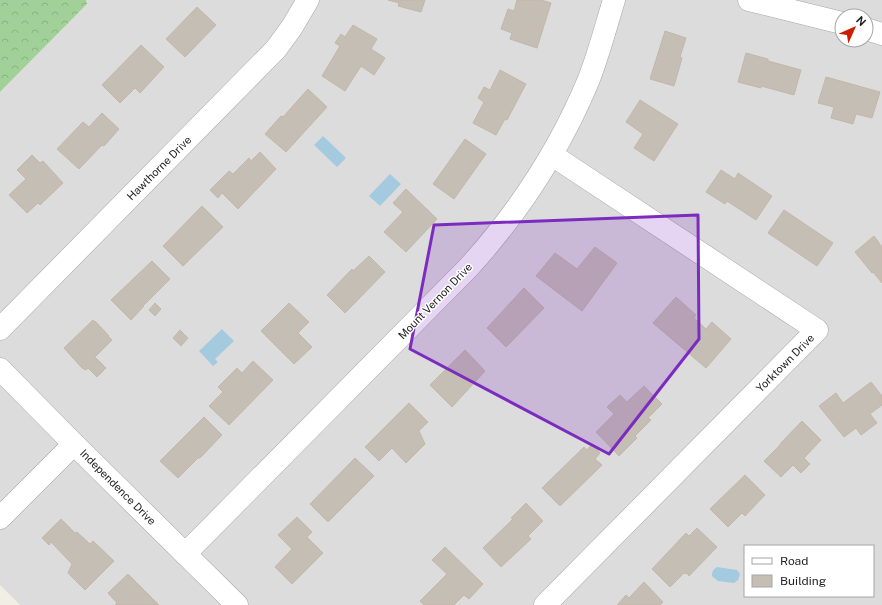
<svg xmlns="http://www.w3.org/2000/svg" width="882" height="605" font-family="'Public Sans',sans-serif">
<defs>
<pattern id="forest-crowns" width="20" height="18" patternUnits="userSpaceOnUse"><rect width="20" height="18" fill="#a1d198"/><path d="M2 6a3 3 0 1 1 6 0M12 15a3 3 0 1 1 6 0" fill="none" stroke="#8ab383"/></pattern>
</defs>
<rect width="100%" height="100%" fill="#f0eee5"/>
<path fill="#dddcdc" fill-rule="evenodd" d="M86,0H882V605H20L0,585V92L87,4ZM842,16H866V40H842ZM745,546H873V596H745Z"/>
<path fill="url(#forest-crowns)" d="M0,0H86L87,4L0,92Z"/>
<path fill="#a4cadf" d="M323,136L346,158L337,167L314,145Z
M390,174L401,184L380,206L369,196Z
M222,329L234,341L215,359L218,362L213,366L199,351Z
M717,567L737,570L740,574L738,580L734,583L718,581L712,576C712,571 713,570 717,567Z"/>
<path fill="#c5beb4" stroke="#c3b7a7" d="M388,0H425L421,12L398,6L399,3Z
M517,0H541L551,3L537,48L510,39L512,33L501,29L508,9L514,11Z
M197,7L216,25L185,57L166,39Z
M353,25L377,39L371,49L385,58L374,75L361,66L345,91L322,76L340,46L335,43L341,34L345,37Z
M665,31L686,38L680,57L682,58L674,86L650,79Z
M141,45L164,67L140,93L135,88L120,103L102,85Z
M746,53L768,59V61L801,70L794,95L761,86V88L738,82Z
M500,70L526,84L507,120L505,119L496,135L473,123L484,102L478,98L484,87L490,90Z
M826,77L880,92L872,118L856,114L853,124L831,118L834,107L818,103Z
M308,89L327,107L286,152L265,134L281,116L283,117Z
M640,100L678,124L654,161L634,148L643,134L626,122Z
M102,113L119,129L104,146L102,145L79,169L57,149L83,122L89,127Z
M465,139L486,154L454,199L433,184Z
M260,152L276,169L238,209L222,193L218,198L210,190L229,171L233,174L249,158L251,161Z
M32,155L40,163L43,161L63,183L40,205L38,203L27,213L9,195L26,179L17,170Z
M721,170L735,179L738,173L772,196L756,220L727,201L725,204L706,192Z
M406,189L437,219L406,252L384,232L403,212L393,203Z
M202,206L223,227L183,266L163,246Z
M784,210L833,243L817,266L768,233Z
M874,236L882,247V283L873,272L872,273L855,252Z
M595,247L617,263L582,311L536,276L555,253L577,269Z
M369,256L385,272L345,313L327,295L352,269L353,271Z
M152,261L170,279L143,306H144L131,320L111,300Z
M524,288L544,308L506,347L487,328Z
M676,297L696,315L694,318L706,329L712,322L731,339L706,368L653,323Z
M155,303L161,309L155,316L149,310Z
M289,303L309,322L298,333L312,347L294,364L261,331Z
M93,320L95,322V321L109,336H108L112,340L95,357L106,368L97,377L88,368L86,370L82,368L64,348Z
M180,330L188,338L181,346L173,338Z
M465,350L485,371L452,407L430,385Z
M253,361L273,380L229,425L209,406L223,392L218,387L237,368L242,373Z
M871,382L882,396V405L870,414L877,423L861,435L856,428L844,437L819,406L836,393L843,403Z
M644,386L662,404L648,418L651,420L635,436L637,438L619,456L596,432L614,414L607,407L620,395L627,402Z
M409,403L428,422L419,431L425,444L406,463L392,448L379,461L365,447Z
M204,417L222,435L200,458H198L178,478L160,461Z
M802,421L821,440L804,458L810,464L801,473L793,465L781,477L764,461L780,445V444Z
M592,444L600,453L595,459L602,465L560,506L542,488L584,447L587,450Z
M355,458L374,476L328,522L310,504Z
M745,475L765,495L745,516L742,513L728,527L710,509Z
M526,503L543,521L528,536L531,539L501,567L483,548L513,519L511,518Z
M297,517L312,532L307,537L323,553L292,584L275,567L292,549L278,535Z
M61,519L75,533L77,532L90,544L93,541L114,561L85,590L68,573L72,564L51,542L49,545L42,538Z
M697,528L717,547L689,576L688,574L684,573L670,587L652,569L686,533L689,536Z
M445,547L483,584L469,599L464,595L454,605H424L420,601L447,574L432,560Z
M128,574L159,605H115L117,603L108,593Z
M644,582L663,602L660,605H617L626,595L629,598Z"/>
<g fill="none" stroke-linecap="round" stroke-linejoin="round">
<defs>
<path id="minor" d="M749,0L842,23
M866,29L882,34
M0,329L276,49L292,27L308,0
M0,369L74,444L237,605
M0,518L74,444
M185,554L468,268C519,212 560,149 589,79C599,53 606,26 614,0
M545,605L817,330L552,155"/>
</defs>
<use href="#minor" stroke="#a6a6a6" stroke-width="23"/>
<use href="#minor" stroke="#fff" stroke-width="22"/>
</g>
<path fill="#7b2cbf" fill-opacity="0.2" stroke="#7b2cbf" stroke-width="3" stroke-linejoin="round" d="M698,215L699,339L609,454L410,349L434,225Z"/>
<g text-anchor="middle" stroke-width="3" stroke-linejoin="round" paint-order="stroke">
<g font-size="11" fill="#1f1f1f" stroke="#fff">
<text transform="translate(159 168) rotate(-45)" y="4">Hawthorne Drive</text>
<text transform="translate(435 301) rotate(-46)" y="4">Mount Vernon Drive</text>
<text transform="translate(785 363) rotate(-45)" y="4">Yorktown Drive</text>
<text transform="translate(118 487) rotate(45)" y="4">Independence Drive</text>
</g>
</g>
<rect x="744" y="545" width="130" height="52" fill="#ffffff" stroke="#a5a5a5"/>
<rect x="752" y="558" width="20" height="6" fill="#ffffff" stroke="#a5a5a5"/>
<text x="780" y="565" font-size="12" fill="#1f1f1f">Road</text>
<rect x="752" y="575" width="20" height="12" fill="#c5beb4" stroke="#a5a5a5"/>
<text x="780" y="585" font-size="12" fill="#1f1f1f">Building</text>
<g transform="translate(854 28) rotate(45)"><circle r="19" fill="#ffffff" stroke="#a5a5a5"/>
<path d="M0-3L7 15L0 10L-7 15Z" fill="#ce1c00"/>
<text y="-6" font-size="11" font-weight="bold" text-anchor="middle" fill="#1f1f1f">N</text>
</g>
</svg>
